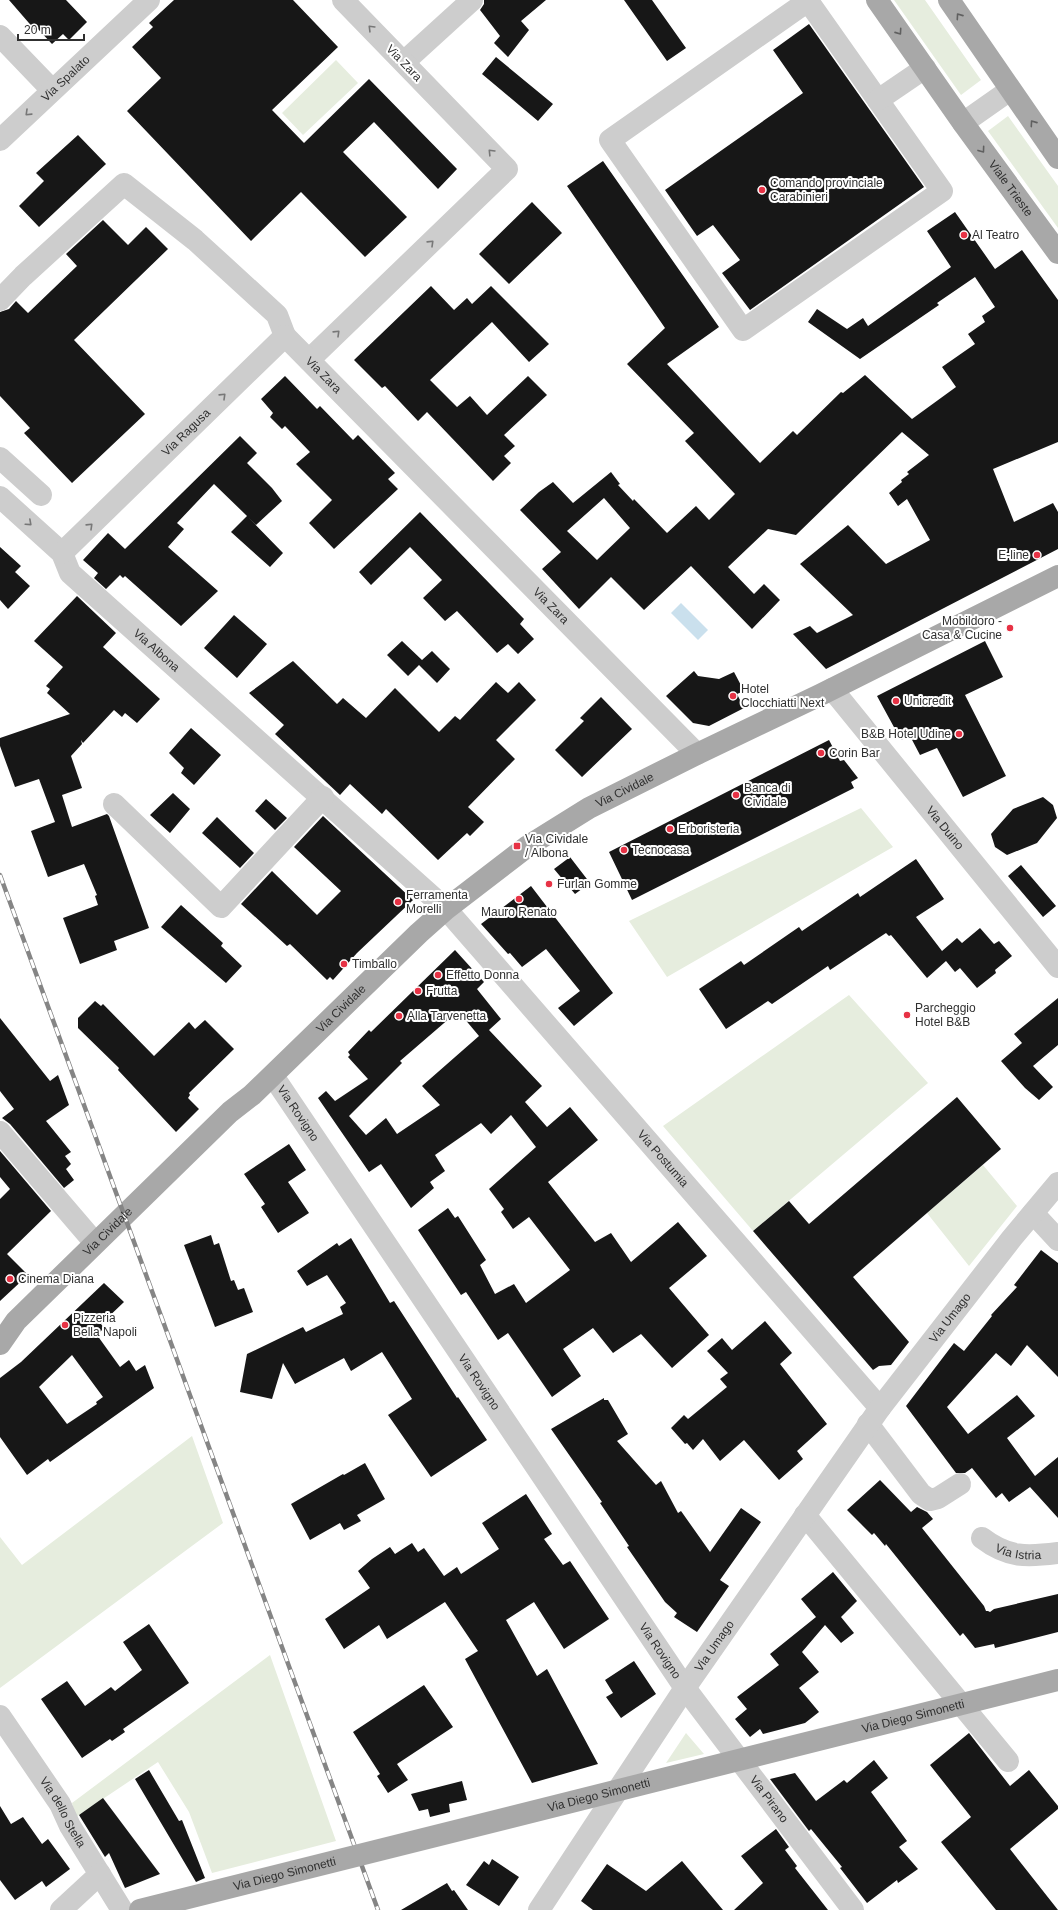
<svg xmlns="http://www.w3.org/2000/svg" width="1058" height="1910" font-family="Helvetica,sans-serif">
<rect width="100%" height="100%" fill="#fff"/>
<path fill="#e6edde" d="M894,0H925L981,80L961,95Z
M336,60L358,83L303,135L282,113Z
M1008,116L1058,186V228L988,131Z
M861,808L893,847L667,977L629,921Z
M849,995L928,1083L753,1231L663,1126Z
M983,1165L1017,1206L969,1266L927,1213Z
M192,1436L223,1523L0,1688V1537L22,1565Z
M270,1655L336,1841L212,1873L189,1812L158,1762L76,1817L72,1803Z
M686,1733L704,1754L666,1763Z"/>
<path fill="#cae0ed" d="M681,603L708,630L698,640L671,613Z"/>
<path fill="#171717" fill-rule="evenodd" d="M9,0H66L87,22L69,40L63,34L52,44L37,28L35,30Z
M174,0H293L338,47L272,110L304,143L369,79L457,169L438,189L374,122L343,152L407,217L365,257L301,192L251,241L127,111L161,78L132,47L153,27L149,23Z
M484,0H546L521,21L529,30L508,57L494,43L500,36L480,10L484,4Z
M624,0H652L686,48L667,61Z
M809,24L924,187L750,310L722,273L740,260L713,225L697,236L665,190L803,93L773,50Z
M496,57L553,104L538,121L482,74Z
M78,135L106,164L39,227L19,206L44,181L36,173Z
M603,161L719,327L667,364L760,463L793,431L797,435L841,392L843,393L865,375L912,419L956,387L942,367L975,344L968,334L985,322L982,316L995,307L975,277L937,303L939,305L860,359L808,322L817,309L847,329L863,318L868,326L951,267L927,231L955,212L995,269L1022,250L1058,300V442L993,469L1014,522L1053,503L1058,512V549L826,669L793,634L810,626L817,633L853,615L800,564L848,525L886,564L930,540L907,499L898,506L889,493L902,482L901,480L909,474L907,472L929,455L902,432L796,535L768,529L728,567L754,594L764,584L780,600L752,629L691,566L644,610L611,577L579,609L542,569L561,552L520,510L539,492L553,482L573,503L611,472L620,484L618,485L633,501L634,499L667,533L696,506L709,520L735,494L685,441L694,433L627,364L665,328L567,186ZM604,498L630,528L597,560L567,531Z
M532,202L562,233L509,284L479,254Z
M103,220L128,245L146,227L168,249L74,340L145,414L72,483L24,433L30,428L0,396V312L9,309L16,301L28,313L77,266L66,254Z
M431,286L454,310L467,298L472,304L491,286L549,344L529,362L492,322L430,380L457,407L470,396L487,415L528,376L547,395L504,435L515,446L504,456L511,463L493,481L427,412L418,421L385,386L382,388L354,360Z
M285,376L317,409L320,406L353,440L358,435L395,473L388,479L398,489L334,549L309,523L332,500L296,464L310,452L285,426L282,429L270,417L273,413L261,399Z
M240,436L257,453L247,463L272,488L282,501L256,525L247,516L283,553L270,567L231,532L247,516L214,484L177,523L184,529L168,547L218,591L181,626L125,576L123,578L120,575L106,589L94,578L98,573L83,560L108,533L125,549Z
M420,512L524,619L520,624L534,639L518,654L508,644L497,653L457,611L445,621L423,598L442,580L410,547L371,585L359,572Z
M0,547L21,566L15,572L30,586L8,609L0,600Z
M77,596L116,633L103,647L160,699L137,723L125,713L122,717L114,710L83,743L81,740L82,744L71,756L82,788L62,795L72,827L107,814L109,816L149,928L114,941L117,950L80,964L63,918L98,905L95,896L97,895L84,864L48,877L31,831L55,822L39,779L15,787L0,746V738L70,714L47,693L50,689L46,686L63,667L34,641Z
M234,615L267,644L237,678L204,648Z
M402,641L422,660L432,651L450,669L437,683L419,665L408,676L387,655Z
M985,641L1003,677L965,695L1006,776L963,797L937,748L920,755L910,736L901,740L877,696Z
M293,661L337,704L343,698L366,718L395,688L439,732L455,716L460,720L496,682L508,693L519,682L536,700L496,740L515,759L468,807L484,822L470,836L467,833L438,860L386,809L382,814L350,784L340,795L275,734L284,725L249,693Z
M694,671L698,676L719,679L734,672L744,691L737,694L744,708L709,726L693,723L666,696Z
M601,697L632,729L582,777L555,750L584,721L580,718Z
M191,728L221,755L194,785L181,773L184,768L169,753Z
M829,740L840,761L844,760L858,778L851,782L854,788L632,900L609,852Z
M173,793L190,809L170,833L150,815Z
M1043,797L1053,805L1057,818L1037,843L1007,855L995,847L991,834L1013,809Z
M266,799L287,818L275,830L255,811Z
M323,816L413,900L357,953L333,980L330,977L327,980L290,944L287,946L241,904L272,871L317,915L341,891L294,847Z
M217,817L254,853L240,868L202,833Z
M570,857L590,883L575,894L554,869Z
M916,859L944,899L916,917L942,951L957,938L962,943L980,928L994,944L999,941L1012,956L995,970L996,973L977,988L960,968L955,972L946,961L927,978L891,935L889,936L886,933L830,970L828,966L772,1004L768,1001L726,1029L699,989L741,961L744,965L799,927L802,931L858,893L860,897Z
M1021,865L1056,906L1043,917L1008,876Z
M531,886L613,993L574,1026L558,1008L580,991L546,949L522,967L510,953L508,954L481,924Z
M181,905L223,943L221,946L242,966L226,983L161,927Z
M455,950L484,982L477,989L501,1019L489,1030L542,1086L525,1102L547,1127L570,1107L598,1140L548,1182L595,1242L611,1233L631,1262L678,1222L707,1256L669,1288L709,1335L672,1368L641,1334L613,1353L593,1328L563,1349L581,1376L552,1397L508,1333L498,1340L466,1292L461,1295L418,1230L448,1208L455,1218L458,1216L486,1260L480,1265L495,1294L514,1284L526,1303L570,1270L529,1217L513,1229L501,1212L504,1209L489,1189L536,1147L511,1115L491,1134L481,1123L435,1155L445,1171L430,1182L434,1188L411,1208L381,1164L369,1172L318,1098L326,1091L335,1101L368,1079L348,1057L350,1055L348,1052L369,1030L371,1032ZM458,1011L479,1036L422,1086L440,1105L397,1134L386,1118L366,1135L349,1116L402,1063L400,1061Z
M1058,998V1045L1033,1066L1053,1087L1039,1100L1025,1088L1001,1061L1022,1043L1014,1034Z
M95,1001L101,1006L103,1004L154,1056L189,1022L195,1029L205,1020L234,1049L189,1093L190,1095L188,1098L199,1109L176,1132L118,1070L119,1068L78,1028V1018Z
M0,1018L50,1081L58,1075L69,1105L46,1121L71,1152L65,1156L71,1164L66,1169L74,1180L64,1188L10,1124L2,1118L14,1109L0,1091Z
M957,1097L1001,1149L853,1277L909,1342L891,1365L879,1366L873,1370L753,1231L789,1201L809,1224Z
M289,1144L306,1170L288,1182L309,1213L278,1233L261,1207L265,1204L244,1174Z
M0,1151L51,1211L7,1254L28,1275L0,1301V1199L10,1189L0,1177Z
M211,1235L214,1245L219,1243L231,1281L234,1280L238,1290L244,1288L253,1312L215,1327L184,1245Z
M351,1238L390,1303L394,1301L457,1398L458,1397L487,1440L431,1477L388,1415L412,1399L382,1352L351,1371L344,1358L295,1384L283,1363L272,1399L240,1392L247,1354L303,1327L306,1332L343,1314L340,1307L346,1303L327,1275L307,1286L297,1271L337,1243L339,1246Z
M1041,1250L1058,1263V1377L1027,1345L1011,1366L996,1353L947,1407L968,1434L1017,1395L1035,1416L1007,1438L1035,1476L1058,1457V1518L1030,1487L1009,1502L1002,1493L996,1498L972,1468L965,1473H956L906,1406L954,1343L964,1351L992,1316L991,1315L1017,1287L1014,1285Z
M104,1283L124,1302L101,1324L104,1328L97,1335L120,1367L129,1360L136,1371L145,1365L154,1388L50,1462L48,1459L27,1475L0,1437V1378L21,1362ZM72,1355L103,1397L96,1402L97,1404L67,1424L39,1387Z
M765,1321L792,1353L780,1364L827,1424L797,1451L803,1459L779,1480L744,1440L720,1461L703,1439L693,1450L687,1443L685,1444L671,1428L684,1415L688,1419L727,1387L720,1379L728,1373L707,1351L722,1338L732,1350Z
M604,1398V1400H608L628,1434L617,1441L656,1485L661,1481L678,1513L681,1511L710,1552L741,1508L761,1522L720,1580L729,1586L697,1632L674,1617L677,1613L665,1602L627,1547L629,1546L600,1503L602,1502L551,1429Z
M365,1463L385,1499L357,1515L361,1521L344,1530L340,1523L310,1540L291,1504L343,1474L344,1475Z
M880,1480L911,1512L917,1507L927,1512L933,1519L922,1528L984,1606L986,1611H988L990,1612L994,1609L1058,1594V1632L995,1648L994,1644L975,1648L963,1633L960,1636L886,1544L885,1546L874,1533L872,1535L847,1510Z
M526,1494L552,1534L544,1539L563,1565L570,1561L609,1619L564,1649L534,1602L506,1620L537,1676L547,1669L598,1764L532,1783L465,1659L478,1651L445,1602L387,1639L379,1625L344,1649L325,1619L370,1588L358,1571L372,1559L390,1547L395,1554L412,1543L418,1552L424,1548L444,1576L457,1567L461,1574L499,1549L482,1523Z
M833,1572L857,1601L841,1617L854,1633L841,1643L825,1625L802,1652L819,1672L799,1688L819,1712L805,1723L763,1734L760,1729L750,1737L735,1719L747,1709L737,1697L779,1665L770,1654L816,1617L801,1599Z
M149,1624L189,1683L123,1729L125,1732L112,1741L110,1739L82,1758L41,1699L67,1681L85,1706L111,1687L115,1691L142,1670L123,1642Z
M634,1661L656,1694L621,1718L606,1697L613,1693L605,1680Z
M424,1685L453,1727L397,1764L408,1780L388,1793L377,1776L380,1774L353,1732Z
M969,1733L1010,1786L1029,1770L1058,1806V1809L1010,1849L1058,1910H996L941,1842L971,1817L930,1765Z
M874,1760L888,1778L871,1792L907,1841L899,1847L918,1869L898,1883L897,1880L867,1903L840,1868L842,1867L811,1829L809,1831L770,1779L795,1773L816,1801L844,1780L847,1783Z
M149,1770L179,1821L182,1820L205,1878L196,1882L135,1779Z
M462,1781L467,1800L449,1804L450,1812L430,1817L428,1809L419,1811L411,1794Z
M103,1798L160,1874L125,1888L109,1853L105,1857L79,1815Z
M0,1806L11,1824L23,1817L42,1844L48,1839L70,1869L46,1887L42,1881L15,1900L0,1880Z
M776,1829L789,1847L785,1850L797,1866L795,1868L828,1910H734L763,1883L741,1856Z
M492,1859L519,1877L499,1906L466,1885L484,1861L489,1865Z
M682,1861L723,1910H593L581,1901L607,1864L646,1891Z
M447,1883L452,1891L454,1890L468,1910H401Z"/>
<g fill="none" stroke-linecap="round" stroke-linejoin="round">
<g stroke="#cdcdcd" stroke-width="22">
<path d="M808,1L942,191L743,330L610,140Z"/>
<path d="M0,36L52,90"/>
<path d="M404,62L472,0"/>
<path d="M878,100L925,68"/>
<path d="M963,123L1010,90"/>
<path id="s1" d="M0,140L149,0"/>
<path d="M0,300L23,276L124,184L195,240L277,315L285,336"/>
<path d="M309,360L507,169L343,0"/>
<path d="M0,458L41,495"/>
<path id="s2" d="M0,497L62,553L70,573L446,909L880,1408"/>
<path id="s3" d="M62,553L285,336L697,754"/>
<path id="s4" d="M832,689L1058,967"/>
<path d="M114,804L221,907L323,797"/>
<path id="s5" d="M273,1076L685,1688L853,1910"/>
<path d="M0,1132L95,1243"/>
<path d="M1033,1213L1058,1240"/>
<path d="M868,1424L921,1494L930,1500L938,1498L960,1484"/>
<path d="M805,1515L1008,1761"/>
<path id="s6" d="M982,1538C1008,1558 1027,1557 1058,1553"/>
<path id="s7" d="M0,1716L60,1804L70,1826L122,1910"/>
<path d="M61,1910L100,1874"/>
<path id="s8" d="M539,1910L685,1688L880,1408L1012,1238L1058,1183"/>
</g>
<g stroke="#a8a8a8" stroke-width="22">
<path id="s9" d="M877,0L963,123L1058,253"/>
<path d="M949,0L1058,158"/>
<path id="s10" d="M0,1344L16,1321L230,1112L252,1095L419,933L446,909L528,846L589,808L697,754L820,695L1058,576"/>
</g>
<defs>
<path id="rail" d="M0,875L378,1910"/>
</defs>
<use href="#rail" stroke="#858585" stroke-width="4.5"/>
<use href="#rail" stroke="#fff" stroke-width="3" stroke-dasharray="9" stroke-linecap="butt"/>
<path stroke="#a8a8a8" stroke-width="22" id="s11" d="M140,1910L1058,1680"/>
</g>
<defs><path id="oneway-chevron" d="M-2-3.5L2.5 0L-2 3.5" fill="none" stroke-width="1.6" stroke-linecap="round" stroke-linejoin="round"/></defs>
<g stroke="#606060">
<use href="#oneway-chevron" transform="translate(959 16) rotate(-125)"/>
<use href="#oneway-chevron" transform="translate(899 32) rotate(55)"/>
<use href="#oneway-chevron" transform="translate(1033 123) rotate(-125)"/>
<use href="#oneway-chevron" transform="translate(982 150) rotate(54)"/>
</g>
<g stroke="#777">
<use href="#oneway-chevron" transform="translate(371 28) rotate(-135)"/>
<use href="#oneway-chevron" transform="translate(28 113) rotate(136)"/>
<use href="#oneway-chevron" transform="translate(491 152) rotate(-134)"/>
<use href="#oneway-chevron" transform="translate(431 243) rotate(-44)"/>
<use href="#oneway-chevron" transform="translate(337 333) rotate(-44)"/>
<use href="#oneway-chevron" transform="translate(223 396) rotate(-44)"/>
<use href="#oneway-chevron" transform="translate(29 523) rotate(42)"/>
<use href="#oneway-chevron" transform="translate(90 526) rotate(-44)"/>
</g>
<g fill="#e73245" stroke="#fff" stroke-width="1.5">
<circle cx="762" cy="190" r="4"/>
<circle cx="964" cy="235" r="4"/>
<circle cx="1037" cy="555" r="4"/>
<circle cx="1010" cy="628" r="4"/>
<circle cx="733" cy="696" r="4"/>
<circle cx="896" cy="701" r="4"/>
<circle cx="959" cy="734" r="4"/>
<circle cx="821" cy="753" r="4"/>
<circle cx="736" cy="795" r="4"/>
<circle cx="670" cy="829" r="4"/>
<rect x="513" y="842" width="8" height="8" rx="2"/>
<circle cx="624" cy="850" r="4"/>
<circle cx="549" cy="884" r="4"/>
<circle cx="519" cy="899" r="4"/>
<circle cx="398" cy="902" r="4"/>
<circle cx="344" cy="964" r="4"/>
<circle cx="438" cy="975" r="4"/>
<circle cx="418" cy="991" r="4"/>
<circle cx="907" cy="1015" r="4"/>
<circle cx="399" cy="1016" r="4"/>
<circle cx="10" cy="1279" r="4"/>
<circle cx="65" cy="1325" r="4"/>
</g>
<g text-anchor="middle" stroke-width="4" stroke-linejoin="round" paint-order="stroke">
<g font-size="12" fill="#303030" stroke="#fff">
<text transform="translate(404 63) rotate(46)" y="4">Via Zara</text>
<text dy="4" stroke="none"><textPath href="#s1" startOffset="90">Via Spalato</textPath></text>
<text dy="4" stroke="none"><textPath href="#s9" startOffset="231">Viale Trieste</textPath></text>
<text dy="4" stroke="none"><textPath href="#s3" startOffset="366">Via Zara</textPath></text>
<text dy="4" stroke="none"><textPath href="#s3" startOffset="173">Via Ragusa</textPath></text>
<text dy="4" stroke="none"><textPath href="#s3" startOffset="690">Via Zara</textPath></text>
<text dy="4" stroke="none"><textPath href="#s2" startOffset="221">Via Albona</textPath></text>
<text dy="4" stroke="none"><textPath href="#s10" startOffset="839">Via Cividale</textPath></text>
<text dy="4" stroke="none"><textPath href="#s4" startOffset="179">Via Duino</textPath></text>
<text dy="4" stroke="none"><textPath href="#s10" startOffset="479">Via Cividale</textPath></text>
<text dy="4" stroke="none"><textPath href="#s5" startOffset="45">Via Rovigno</textPath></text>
<text dy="4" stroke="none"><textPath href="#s2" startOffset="940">Via Postumia</textPath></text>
<text dy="4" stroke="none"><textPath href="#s10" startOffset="156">Via Cividale</textPath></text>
<text dy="4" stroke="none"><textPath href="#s8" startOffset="721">Via Umago</textPath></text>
<text dy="4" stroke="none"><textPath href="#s5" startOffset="369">Via Rovigno</textPath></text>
<text dy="4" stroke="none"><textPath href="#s6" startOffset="40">Via Istria</textPath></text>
<text dy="4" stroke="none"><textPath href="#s8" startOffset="317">Via Umago</textPath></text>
<text dy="4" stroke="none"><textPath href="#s5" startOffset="693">Via Rovigno</textPath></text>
<text dy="4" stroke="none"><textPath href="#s11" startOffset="797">Via Diego Simonetti</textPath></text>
<text dy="4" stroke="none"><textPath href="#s11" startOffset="473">Via Diego Simonetti</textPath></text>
<text dy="4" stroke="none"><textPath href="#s5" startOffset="877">Via Pirano</textPath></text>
<text dy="4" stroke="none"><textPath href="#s7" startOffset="115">Via dello Stella</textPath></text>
<text dy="4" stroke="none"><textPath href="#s11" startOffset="149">Via Diego Simonetti</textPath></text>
</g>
<g font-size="12" fill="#303030" stroke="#fff" text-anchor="start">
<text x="770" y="187">Comando provinciale<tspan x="770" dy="14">Carabinieri</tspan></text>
<text x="972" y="239">Al Teatro</text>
<text x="1029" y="559" text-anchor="end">E-line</text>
<text x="1002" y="625" text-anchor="end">Mobildoro -<tspan x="1002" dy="14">Casa &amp; Cucine</tspan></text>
<text x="741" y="693">Hotel<tspan x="741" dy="14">Clocchiatti Next</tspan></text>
<text x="904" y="705">Unicredit</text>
<text x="951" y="738" text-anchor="end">B&amp;B Hotel Udine</text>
<text x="829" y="757">Corin Bar</text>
<text x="744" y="792">Banca di<tspan x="744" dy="14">Cividale</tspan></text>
<text x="678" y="833">Erboristeria</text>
<text x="525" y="843">Via Cividale<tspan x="525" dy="14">/ Albona</tspan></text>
<text x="632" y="854">Tecnocasa</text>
<text x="557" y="888">Furlan Gomme</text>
<text x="406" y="899">Ferramenta<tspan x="406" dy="14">Morelli</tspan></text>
<text x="519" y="916" text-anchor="middle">Mauro Renato</text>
<text x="352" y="968">Timballo</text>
<text x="446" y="979">Effetto Donna</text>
<text x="426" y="995">Frutta</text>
<text x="915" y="1012">Parcheggio<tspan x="915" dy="14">Hotel B&amp;B</tspan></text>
<text x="407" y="1020">Alla Tarvenetta</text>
<text x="18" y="1283">Cinema Diana</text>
<text x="73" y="1322">Pizzeria<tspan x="73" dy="14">Bella Napoli</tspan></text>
</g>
</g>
<path d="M18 34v6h66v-6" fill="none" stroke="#303030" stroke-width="2"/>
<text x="24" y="34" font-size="12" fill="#303030" stroke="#ffffff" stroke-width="3" paint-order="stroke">20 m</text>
</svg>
